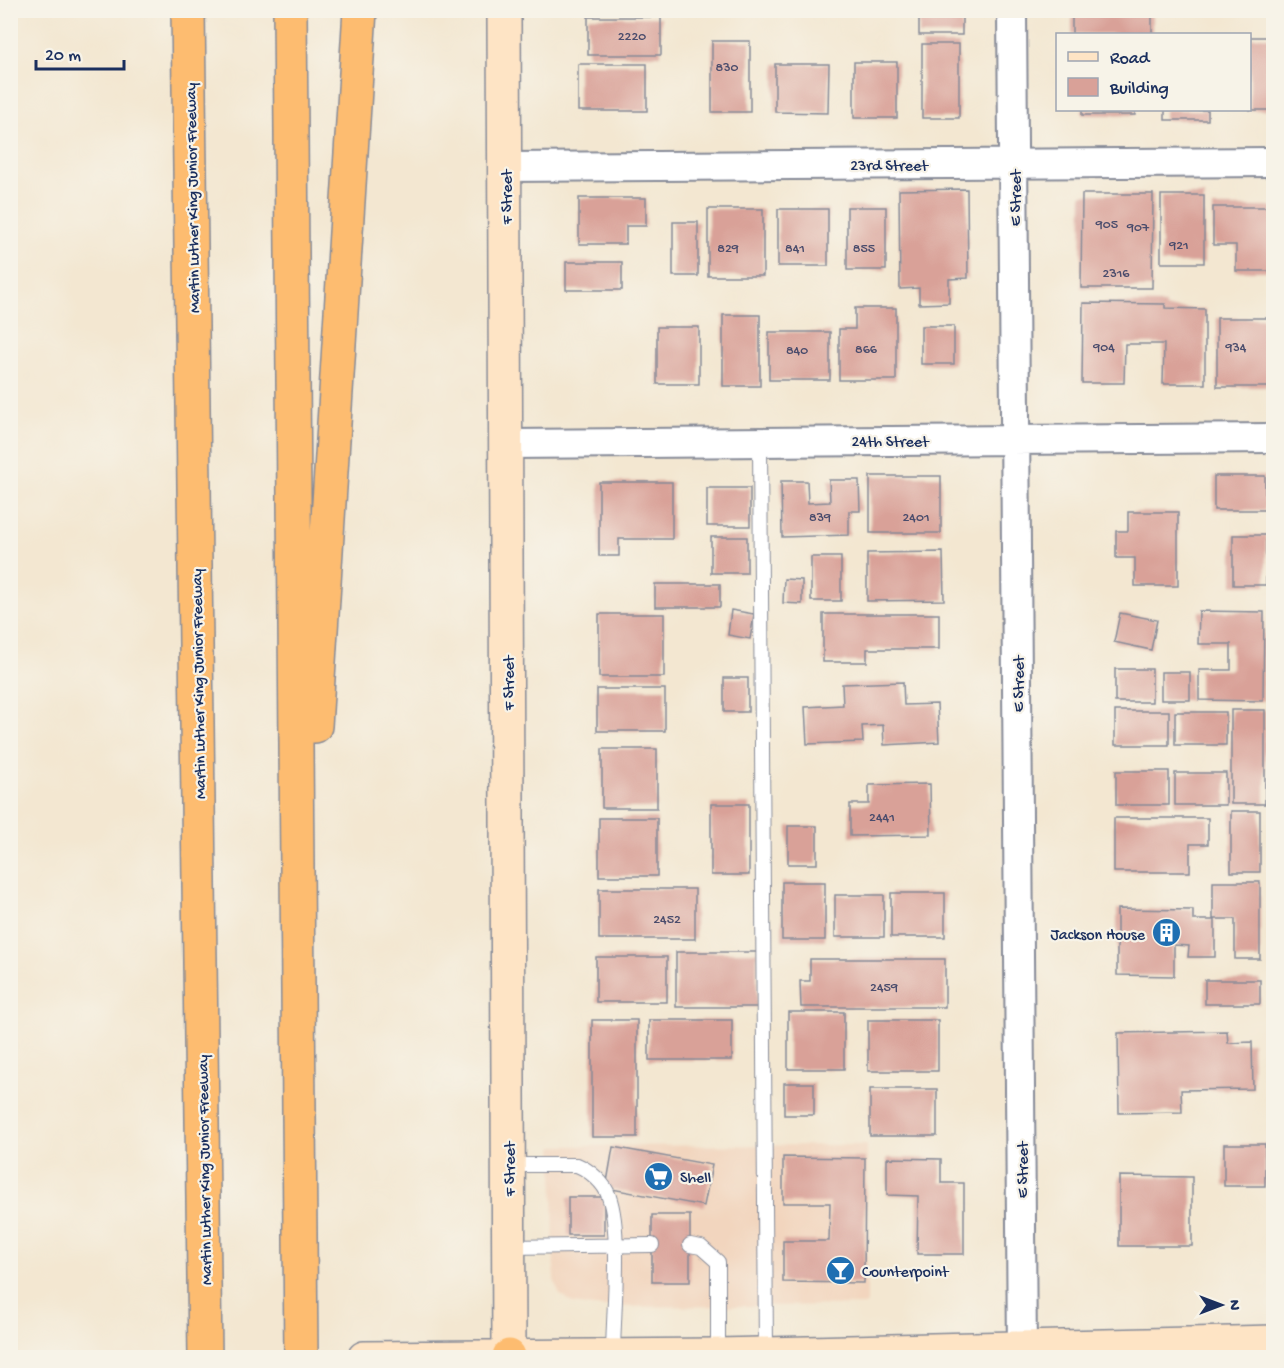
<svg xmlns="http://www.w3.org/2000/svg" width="1284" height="1368" font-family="'Gochi Hand',sans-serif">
<rect width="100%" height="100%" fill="#f7f3e8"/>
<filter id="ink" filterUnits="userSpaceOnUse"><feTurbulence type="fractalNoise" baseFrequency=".0167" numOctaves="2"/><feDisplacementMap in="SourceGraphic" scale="12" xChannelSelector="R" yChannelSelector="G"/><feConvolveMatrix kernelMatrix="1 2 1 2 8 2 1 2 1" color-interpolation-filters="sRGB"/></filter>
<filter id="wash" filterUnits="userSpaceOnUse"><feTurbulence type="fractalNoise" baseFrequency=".008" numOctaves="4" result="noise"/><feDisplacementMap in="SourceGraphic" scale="24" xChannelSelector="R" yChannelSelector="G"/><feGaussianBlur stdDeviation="1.35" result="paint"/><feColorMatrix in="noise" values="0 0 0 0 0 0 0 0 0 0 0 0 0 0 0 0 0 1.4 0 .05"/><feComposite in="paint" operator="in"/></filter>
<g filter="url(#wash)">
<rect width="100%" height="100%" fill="#f3e7d1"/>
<path fill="#f2d5be" d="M867,1145V1305L594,1307L574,1304L560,1295L554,1280L553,1146Z"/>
<g id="blocks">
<path fill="#d9a198" d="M919,10H962V35H919Z
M1072,10H1152V34H1072Z
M588,17H661V55H588Z
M1250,37H1270V110H1250Z
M712,41H750V112H712Z
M922,44H959V118H922Z
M854,62H897V118H854Z
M578,64H647V111H578Z
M775,64H829L828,113L775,112Z
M1082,110H1135V115H1082Z
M1165,110H1208V120H1165Z
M967,189L968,278L949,279V303L919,304V288L900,289L899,190Z
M1082,194H1153L1152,288H1081Z
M1161,195H1204V263H1161Z
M579,198H646V226H626V244H579Z
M847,207H886V270H847Z
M1213,207H1273V271H1236V245H1213Z
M708,209H763V276H708Z
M778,209H828V266H778Z
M673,222H698V276H673Z
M566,262H622V290H566Z
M1083,303L1165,304V308L1205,309V384H1163L1164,344H1125L1124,383H1082Z
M855,308H896V380H839V329H855Z
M723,315H760V386H723Z
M1217,318H1274V387H1217Z
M921,326H954V364H921Z
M657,327H699V384H657Z
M769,332H830V380H769Z
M870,476H941V533H870Z
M1214,476H1265V510H1214Z
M829,480H859L860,511H849V535L782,537L781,481H807L808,503L830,502Z
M599,482H672V539H619V556H599Z
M707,488H750V526H707Z
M1128,512H1178V586H1135V558H1116V531H1128Z
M1233,535H1266V585H1233Z
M711,537H747V573H711Z
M943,552L944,600L867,601V553Z
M811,557H841V601H811Z
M784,579L802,580V604L783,603Z
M655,584H720V607H655Z
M731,610L754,614L750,639L728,635Z
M1199,611L1264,612L1263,701L1199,700V670H1231V644H1198Z
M1120,613L1157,620L1151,650L1114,642Z
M599,614H664V677H599Z
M823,614H939V649H867V662H823Z
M1115,669H1152V702H1115Z
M1161,672H1190V700H1161Z
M724,678H748V712H724Z
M903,682L904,705L937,704L939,742L884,745L883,725L862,726L863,742L807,744L805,707L843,705L842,684Z
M597,689H665V731H597Z
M1231,710H1265V804H1231Z
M1115,711H1169V745H1115Z
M1175,712H1226V745H1175Z
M602,749H657V808H602Z
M1116,771H1169V805H1116Z
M1175,773H1226V805H1175Z
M930,784L931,835L850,836V804H869V785Z
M711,804H749V875H711Z
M1231,811H1260V872H1231Z
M599,818H657V876H599Z
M1114,818H1208V844H1190V872H1114Z
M788,826H817V864H788Z
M782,882H825V940H782Z
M1213,882H1260V959H1235V919H1213Z
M599,889H695V939H599Z
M891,893H945V937H891Z
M835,895H884V937H835Z
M1117,909L1193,910V920H1215V957H1188L1189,946L1174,945V976L1117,975Z
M676,952H757V1007H676Z
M596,957H667V1002H596Z
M810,959H945V1007H801L800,981H810Z
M1205,980H1260V1004H1205Z
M788,1012H844V1069H788Z
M592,1020H637V1137H592Z
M649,1020H732V1060H649Z
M868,1020H938V1071H868Z
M1227,1031L1228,1043L1252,1042L1253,1089L1181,1090L1182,1112L1119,1113L1118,1033Z
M784,1083H814V1115H784Z
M870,1089H937V1136H870Z
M1224,1144H1265V1186H1224Z
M613,1147L712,1165L704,1206L606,1188Z
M783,1157L865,1158L864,1283L783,1282V1241H829L830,1203H783Z
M887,1158L941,1159V1183H964V1254H917L918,1196L887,1195Z
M1119,1176L1192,1177V1246H1119Z
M568,1197H604V1235H568Z
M652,1215H690V1282H652Z"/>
</g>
</g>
<g filter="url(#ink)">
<use href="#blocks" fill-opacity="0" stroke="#878b98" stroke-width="1.5"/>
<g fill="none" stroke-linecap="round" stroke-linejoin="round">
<defs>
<path id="service" d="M760,440L766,1354
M508,1165H577C589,1170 605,1183 609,1197C622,1233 613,1315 613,1356
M690,1245L701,1247L718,1262V1355
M508,1247L652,1245"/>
<path id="minor" d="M1012,10L1022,1358
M505,167L1274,162
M507,444L1274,438"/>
<path id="secondary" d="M504,10L509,1356
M364,1358L718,1355L1274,1342"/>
<path id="motorway" d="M188,10L205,1358
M290,10L301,1358
M315,726L360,10
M509,1358V1356"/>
</defs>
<use href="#service" stroke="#878b98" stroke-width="16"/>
<use href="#minor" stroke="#878b98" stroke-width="32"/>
<use href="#secondary" stroke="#878b98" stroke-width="36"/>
<use href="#motorway" stroke="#878b98" stroke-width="36"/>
<use href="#service" stroke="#fff" stroke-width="14"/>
<use href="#minor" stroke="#fff" stroke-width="28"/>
<use href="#secondary" stroke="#fee4c5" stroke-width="33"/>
<use href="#motorway" stroke="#fdbc6f" stroke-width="33"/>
</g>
</g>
<defs>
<symbol id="building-disc" viewBox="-11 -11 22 22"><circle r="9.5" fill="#1f6fb2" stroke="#f7f3e8"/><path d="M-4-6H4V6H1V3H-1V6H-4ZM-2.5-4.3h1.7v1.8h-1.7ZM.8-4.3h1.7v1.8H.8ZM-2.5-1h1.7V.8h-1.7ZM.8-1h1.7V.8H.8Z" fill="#fff"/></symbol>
<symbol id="supermarket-disc" viewBox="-11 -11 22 22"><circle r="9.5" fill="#1f6fb2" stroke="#f7f3e8"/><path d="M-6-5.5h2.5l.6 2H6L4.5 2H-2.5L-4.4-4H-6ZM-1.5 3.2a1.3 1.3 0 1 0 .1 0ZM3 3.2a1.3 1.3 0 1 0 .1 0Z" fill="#fff"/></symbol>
<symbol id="bar-disc" viewBox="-11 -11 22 22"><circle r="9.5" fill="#1f6fb2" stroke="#f7f3e8"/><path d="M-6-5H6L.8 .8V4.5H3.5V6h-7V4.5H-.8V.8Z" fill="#fff"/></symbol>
</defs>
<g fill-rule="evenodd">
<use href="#building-disc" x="1150" y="916" width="33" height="33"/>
<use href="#supermarket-disc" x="642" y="1160" width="33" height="33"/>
<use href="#bar-disc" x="824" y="1254" width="33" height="33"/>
</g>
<g text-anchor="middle" stroke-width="4.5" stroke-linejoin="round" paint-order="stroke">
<g font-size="14" fill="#4a4c6c">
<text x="632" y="40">2220</text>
<text x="727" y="71">830</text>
<text x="1107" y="228">905</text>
<text x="1138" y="231">907</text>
<text x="1179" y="249">921</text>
<text x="728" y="252">829</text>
<text x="795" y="252">841</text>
<text x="864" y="252">855</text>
<text x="1116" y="277">2316</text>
<text x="1104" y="351">904</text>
<text x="1236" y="351">934</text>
<text x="866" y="353">866</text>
<text x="797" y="354">840</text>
<text x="820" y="521">839</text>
<text x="916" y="521">2401</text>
<text x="882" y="821">2441</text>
<text x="667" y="923">2452</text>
<text x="884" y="991">2459</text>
</g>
<g font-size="16" fill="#1b2f5e" stroke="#f7f3e8">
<text x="889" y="170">23rd Street</text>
<text transform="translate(505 197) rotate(-90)" y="6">F Street</text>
<text transform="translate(191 198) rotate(-91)" y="6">Martin Luther King Junior Freeway</text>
<text transform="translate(1014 198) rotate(-90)" y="6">E Street</text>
<text x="890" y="446">24th Street</text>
<text transform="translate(507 683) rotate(-90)" y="6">F Street</text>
<text transform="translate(197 684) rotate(-91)" y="6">Martin Luther King Junior Freeway</text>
<text transform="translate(1017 684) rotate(-90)" y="6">E Street</text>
<text transform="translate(508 1169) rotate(-90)" y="6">F Street</text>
<text transform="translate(203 1170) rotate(-91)" y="6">Martin Luther King Junior Freeway</text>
<text transform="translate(1021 1170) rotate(-90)" y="6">E Street</text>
</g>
<g font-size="16" fill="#1b2f5e" stroke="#f7f3e8" text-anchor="start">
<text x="1145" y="939" text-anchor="end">Jackson House</text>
<text x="680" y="1182">Shell</text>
<text x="862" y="1276">Counterpoint</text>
</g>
</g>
<rect width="1284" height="1368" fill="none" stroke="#f7f3e8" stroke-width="36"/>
<rect x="1056" y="33" width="195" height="78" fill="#f7f3e8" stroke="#9fa5b1" stroke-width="1.5"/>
<rect x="1068" y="52" width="30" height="9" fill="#fee4c5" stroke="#9fa5b1" stroke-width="1.5"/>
<text x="1110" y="63" font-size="18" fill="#1b2f5e">Road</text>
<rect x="1068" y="78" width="30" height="18" fill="#d9a198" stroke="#9fa5b1" stroke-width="1.5"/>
<text x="1110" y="93" font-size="18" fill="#1b2f5e">Building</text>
<g transform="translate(1221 1305) rotate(90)" stroke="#f7f3e8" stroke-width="4.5" paint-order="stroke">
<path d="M0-4.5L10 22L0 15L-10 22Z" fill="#1b2f5e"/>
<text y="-9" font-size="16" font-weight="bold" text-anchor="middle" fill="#1b2f5e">N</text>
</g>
<path d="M36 60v9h88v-9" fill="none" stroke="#1b2f5e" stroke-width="3"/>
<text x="45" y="60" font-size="18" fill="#1b2f5e" stroke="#f7f3e8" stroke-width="4.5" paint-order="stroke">20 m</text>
</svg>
